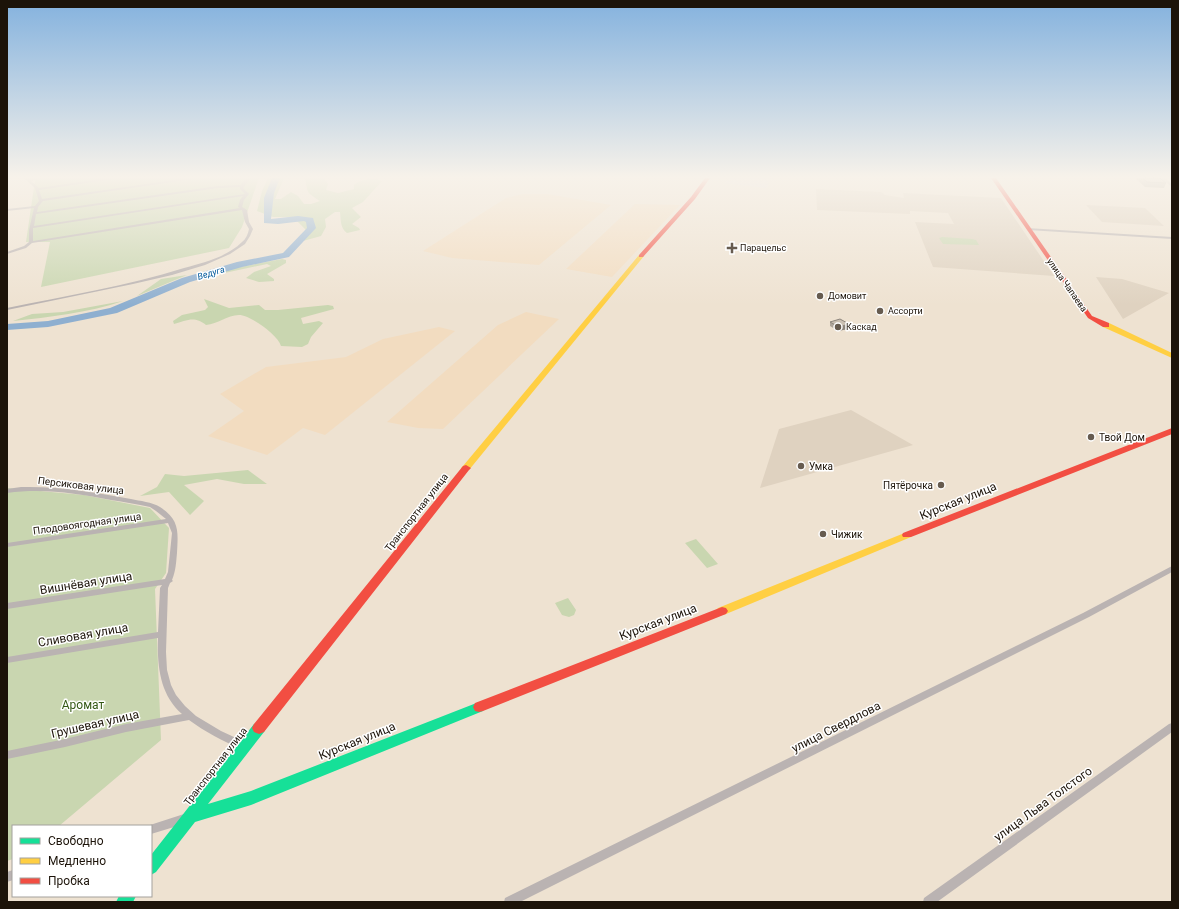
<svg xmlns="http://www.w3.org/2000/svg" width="1179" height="909" font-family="Roboto,sans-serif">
<rect width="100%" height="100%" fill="#eee2d1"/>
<path fill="#e5dee2" d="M729,178H772L766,188L724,183Z"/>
<path fill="#f2dcc0" d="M523,194H547L611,205L539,265L452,258L423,251L506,198Z
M635,204L680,205L612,277L566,269Z
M526,312L559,319L443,429L418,428L387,422L498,325Z
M439,327L455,331L325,435L303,428L267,455L208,436L244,411L220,394L266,367L346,357L383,339Z"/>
<path fill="#dfd2c0" d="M816,189L881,192L885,195L904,198L903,193L1001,198L1054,276L933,267L915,222L954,224L948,213L910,211V214L817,210Z
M1086,205L1145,208L1164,226L1102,222Z
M1096,277L1122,279L1169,293L1123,319Z
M851,410L913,445L760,488L779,429Z"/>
<path fill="#c9d6b0" d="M23,178H259L242,227L229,248L41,287L50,242H26L35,180Z
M268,178H284L275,199H281L291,192L298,196L304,204H311L320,201C307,192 308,195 305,178H324L328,184L326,190L338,193L354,189V185C361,179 374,177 382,181L363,202L352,208L361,217L352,224L359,228L360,230L347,233C340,228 341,220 340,212H335L325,219L326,227L321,236L303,241L306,238V230L293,217H273L257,211L262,191Z
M942,237L972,239L976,240L979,245L943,244L939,238Z
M282,259L286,260V263L267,274L274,279V281L259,282L246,278L254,272L271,266L267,264L215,275V273L224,270Z
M187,275L137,296L161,279Z
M204,299L229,308L259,305L265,310H278L328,305L333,306L334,309L301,318L303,324L319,321L323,323L311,337L308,344L302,347L281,346C278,335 250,315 239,315C227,315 218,324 206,325C194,315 186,321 174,324L173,321L182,315L205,310L208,307Z
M123,301C87,313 50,317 13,321L32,314L63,312Z
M248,470L267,484H244L217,479L184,485L204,501L190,515L169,492L140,496L157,487L165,474L184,476Z
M7,488L84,495L150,508L169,528L166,573L155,589L161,740L59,826H13V859L7,861Z
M696,539L718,564L707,568L685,543Z
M568,598L576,610L574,615L569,617L562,615L555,603Z"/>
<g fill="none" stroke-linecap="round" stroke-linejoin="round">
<path fill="#8eafd0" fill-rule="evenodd" d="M272,178H280L274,193L271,219L298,216L313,218L316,228L289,257L242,267L190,282L117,313L48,327L7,330V324L48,321L110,308L182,278L237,262L283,253L307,228L306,222L304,221L278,224L264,223V198Z"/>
<path fill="#bab3b2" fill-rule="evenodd" d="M24,178H28L29,179L41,178L31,181L39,188L109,178H119L39,190L42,199L189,178H199L43,201L38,207L37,212L218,186L241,185L246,178H250L243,188L249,194L244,200L242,207L247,210L249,222L253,229L250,236L245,244L230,254L205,265L172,275L133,284L7,310V308C66,296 126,286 184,268C203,263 227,257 242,242C246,239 248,234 249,229L245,222L242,210L32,243L26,248L7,254V252L24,246L29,242V230L34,208L7,211V209L35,206L39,201L35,188ZM240,187V189L245,194L34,226L36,214L218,188ZM243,196L240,200L238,207L240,208L33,241V228Z
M1161,178H1165L1172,184V187Z
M1027,228L1172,237V239L1028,230H1027Z
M21,487C58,486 94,492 131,499C140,501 152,502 160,507C180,520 178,532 177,553C176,563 176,570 172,580L173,581L170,583L168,588L166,652L167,670L171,685L176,695L185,706L196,716L221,731L247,743L248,746L247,749L244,750L241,749C223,741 205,732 189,720L126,732L65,747L7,759V751L65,739L126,724L182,714C160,695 157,666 158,638L7,663V657L158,632L160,588L162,585L7,609V603L165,579L168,572L172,533L168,523L7,547V543L166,519L156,511L150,507C137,504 124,502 111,500C76,493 42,488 7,493V489Z
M1172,566V572L1089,617L520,902H504L505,898L1083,613Z
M1172,723V732L937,902H923L924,898L1169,724Z
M184,814L187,816L189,819L187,822L184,824L151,834V826H147Z
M13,870V880L7,882V872Z"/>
<path fill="#16e098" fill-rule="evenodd" d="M479,702L483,703L485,707L483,711L251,805L195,822L156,872L151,875V855L254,724L259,722L264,724L266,728L264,732L208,804L251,791Z
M119,896H136L133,902H116Z"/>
<path fill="#ffcf43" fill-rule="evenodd" d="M639,255L644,256L469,470H463L461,468L463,466Z
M1103,323H1109L1172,353V358L1103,327Z
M907,532L911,533L912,535L911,537L726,614L722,615L718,614L716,611L718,608Z"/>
<path fill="#f24e42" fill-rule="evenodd" d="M705,178H710L695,199L643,257H639V255L691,197Z
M991,178H996L1092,316L1109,323V327H1103L1088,318Z
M1172,428V434L911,537H903L902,535L903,533Z
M466,465L471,468L469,470L264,732L259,734L254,732L252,728L254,724L463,466Z
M722,607L726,608L728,611L726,614L483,711L479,712L475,711L473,707L475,703Z"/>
</g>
<path fill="#aea59a" d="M1135,178H1160L1166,183L1164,188L1145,187Z
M830,322L849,324L848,329L838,331L830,326Z"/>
<path fill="#8d867d" d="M849,324L848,329L838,331L839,327Z"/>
<path fill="#cac0b3" stroke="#8d867d" d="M1143,178H1160L1166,183L1147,182Z
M840,319L849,324L839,327L830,322Z"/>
<linearGradient id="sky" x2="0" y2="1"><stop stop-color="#84b2de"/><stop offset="0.58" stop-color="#f7f2ea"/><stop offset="1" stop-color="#f7f2ea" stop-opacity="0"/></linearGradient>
<rect width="1179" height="305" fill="url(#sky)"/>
<g fill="#665b4f" stroke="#fff" stroke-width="1.5">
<path d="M730 242h4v4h4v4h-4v4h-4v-4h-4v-4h4z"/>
<circle cx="820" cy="296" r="4"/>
<circle cx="880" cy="311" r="4"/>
<circle cx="838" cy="327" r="4"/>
<circle cx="1091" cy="437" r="4"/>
<circle cx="801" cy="466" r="4"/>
<circle cx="941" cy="485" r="4"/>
<circle cx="823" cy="534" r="4"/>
</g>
<g text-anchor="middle" stroke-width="3" stroke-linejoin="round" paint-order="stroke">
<g font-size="9" fill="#1c1309" stroke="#fff" text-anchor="start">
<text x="740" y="251">Парацельс</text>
<text x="828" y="299">Домовит</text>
<text x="888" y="314">Ассорти</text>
<text x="846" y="330">Каскад</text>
</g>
<g font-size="9" font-style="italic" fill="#01589b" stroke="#fff">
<text transform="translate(211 273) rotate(-17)" y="3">Ведуга</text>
</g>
<g font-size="9" fill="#1c1309" stroke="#fff">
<text transform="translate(1067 285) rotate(55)" y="3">улица Чапаева</text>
</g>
<g font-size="10" fill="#1c1309" stroke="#fff" text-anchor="start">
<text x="1099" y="441">Твой Дом</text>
<text x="809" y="470">Умка</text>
<text x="933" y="489" text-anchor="end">Пятёрочка</text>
<text x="831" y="538">Чижик</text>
</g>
<g font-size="10" fill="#1c1309" stroke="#fff">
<text transform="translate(81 485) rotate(7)" y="4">Персиковая улица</text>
<text transform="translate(416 512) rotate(-52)" y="4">Транспортная улица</text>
<text transform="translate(87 523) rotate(-8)" y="4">Плодовоягодная улица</text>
<text transform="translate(215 766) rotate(-52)" y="4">Транспортная улица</text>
</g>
<g font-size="12" fill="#1c1309" stroke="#fff">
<text transform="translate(958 501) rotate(-22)" y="4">Курская улица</text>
<text transform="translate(86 583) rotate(-9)" y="4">Вишнёвая улица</text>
<text transform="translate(658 622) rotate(-21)" y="4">Курская улица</text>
<text transform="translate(83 635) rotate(-10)" y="4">Сливовая улица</text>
<text transform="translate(95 724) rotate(-13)" y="4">Грушевая улица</text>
<text transform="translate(836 727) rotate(-27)" y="4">улица Свердлова</text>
<text transform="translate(357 741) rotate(-22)" y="4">Курская улица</text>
<text transform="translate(1043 804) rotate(-36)" y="4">улица Льва Толстого</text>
</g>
<g font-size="12" fill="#335814" stroke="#fff">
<text x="83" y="709">Аромат</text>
</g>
</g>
<rect width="1179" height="909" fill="none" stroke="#1c1309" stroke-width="16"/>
<rect x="12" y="825" width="140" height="72" fill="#ffffff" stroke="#a4a19d"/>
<rect x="20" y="838" width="20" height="6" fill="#16e098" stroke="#a4a19d"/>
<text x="48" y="845" font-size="12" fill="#1c1309">Свободно</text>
<rect x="20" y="858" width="20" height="6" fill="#ffcf43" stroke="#a4a19d"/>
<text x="48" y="865" font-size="12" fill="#1c1309">Медленно</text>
<rect x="20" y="878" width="20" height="6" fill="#f24e42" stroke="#a4a19d"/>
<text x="48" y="885" font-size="12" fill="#1c1309">Пробка</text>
</svg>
